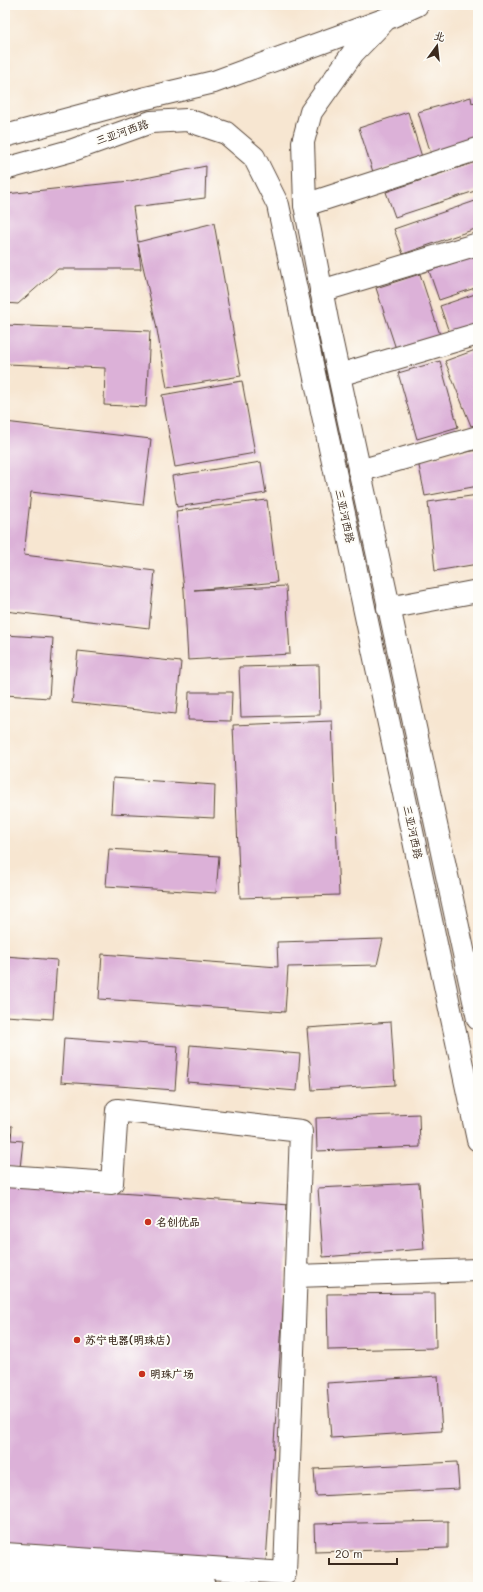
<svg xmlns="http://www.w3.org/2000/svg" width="483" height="1592" font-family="Mali,'LXGW WenKai TC',sans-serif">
<rect width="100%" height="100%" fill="#fdfcf7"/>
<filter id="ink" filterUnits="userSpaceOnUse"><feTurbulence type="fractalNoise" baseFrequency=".025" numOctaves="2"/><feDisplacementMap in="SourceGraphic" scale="8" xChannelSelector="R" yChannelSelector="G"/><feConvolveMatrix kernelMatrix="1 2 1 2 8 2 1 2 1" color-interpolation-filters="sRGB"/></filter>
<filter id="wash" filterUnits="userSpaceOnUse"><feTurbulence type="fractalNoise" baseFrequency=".012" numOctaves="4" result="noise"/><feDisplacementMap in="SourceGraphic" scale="16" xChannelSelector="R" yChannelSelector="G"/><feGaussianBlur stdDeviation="0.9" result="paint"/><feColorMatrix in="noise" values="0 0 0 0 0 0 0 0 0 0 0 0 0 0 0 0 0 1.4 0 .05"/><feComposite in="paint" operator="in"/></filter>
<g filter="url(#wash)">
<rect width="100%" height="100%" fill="#f7e6d1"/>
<g id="blocks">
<path fill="#dcb1d8" d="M471,97L472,103L478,101V141L431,154L418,112Z
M408,112L422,157L373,172L359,128Z
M478,161V190L395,217L386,192Z
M206,166L205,198L133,207L138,242L214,223L241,376L167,388L156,324L138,244L141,269H58L18,304L5,303L6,194L130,181Z
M478,200V228L403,254L394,229Z
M477,255L478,287L439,300L429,271Z
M420,274L441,338L397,352L376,288Z
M478,293V325L450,335L440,306Z
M5,325L150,331L146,407L104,405L105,368L7,364L5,368Z
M478,349V424L471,426L445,361Z
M440,361L458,427L417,439L398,373Z
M242,381L255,453L175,467L162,395Z
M5,422L151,439L143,505L31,492L24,555L155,571L149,628L5,611Z
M478,450V486L425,496L418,461Z
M261,462L266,493L177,507L172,476Z
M478,495V564L435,571L428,502Z
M267,500L277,582L194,590L286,586L290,654L188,660L184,590L176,511Z
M5,635L53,638L49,698L5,695Z
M78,651L181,662L176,714L72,703Z
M319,665L320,715L241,717L239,667Z
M189,692H232L231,721L188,720Z
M332,721L339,895L240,898L233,725Z
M113,778L215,785L214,818L111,813Z
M109,849L219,856L216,893L106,886Z
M383,939L377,965L288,967L285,1012L99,999L102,954L278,967L277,942Z
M5,956L57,960L53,1019L5,1016Z
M391,1022L395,1085L312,1090L307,1028Z
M64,1038L178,1046L175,1090L61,1082Z
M190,1045L300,1054L297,1091L187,1082Z
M419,1114L420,1147L317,1151L316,1118Z
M5,1126H12L11,1140L23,1141L20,1168L5,1167Z
M419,1183L424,1249L323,1257L318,1188Z
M5,1185L290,1205L266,1562L5,1544Z
M435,1293L436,1348L328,1350L327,1294Z
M438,1376L442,1431L331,1438L327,1383Z
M457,1462L459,1489L316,1496L314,1469Z
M448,1521V1548L315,1552L314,1524Z"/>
</g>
</g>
<g filter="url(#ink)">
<use href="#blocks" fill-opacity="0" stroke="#574639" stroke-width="1"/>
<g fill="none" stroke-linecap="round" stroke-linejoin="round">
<defs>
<path id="street" d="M305,205L478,149
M321,291L478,244
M339,375L478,334
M359,471L478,437
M388,608L478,591
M5,1176L112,1183L117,1110L301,1131L285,1573L5,1554
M296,1276L478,1270
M5,1576L205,1587"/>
<path id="secondary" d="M386,19L353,53L311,112L303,142L305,205L327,320L478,1019
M5,136L142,99L214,82L386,19L417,5
M5,169L73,150L151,122L187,120L226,133L254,157L278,205L478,1140"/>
</defs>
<use href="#street" stroke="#574639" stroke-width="24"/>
<use href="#secondary" stroke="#574639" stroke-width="24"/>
<use href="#street" stroke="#fff" stroke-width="22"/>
<use href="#secondary" stroke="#fff" stroke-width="22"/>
</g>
</g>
<g fill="#c8321e" stroke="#fdfcf7" stroke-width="1.5">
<circle cx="148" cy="1222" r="4"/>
<circle cx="77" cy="1340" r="4"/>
<circle cx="142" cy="1374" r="4"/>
</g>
<g text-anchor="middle" stroke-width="4" stroke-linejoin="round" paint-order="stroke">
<g font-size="11" fill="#3b2a1e" stroke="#fdfcf7">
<text transform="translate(122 132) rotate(-19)" y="4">三亚河西路</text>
<text transform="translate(345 516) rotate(78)" y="4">三亚河西路</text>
<text transform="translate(413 832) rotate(78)" y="4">三亚河西路</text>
</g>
<g font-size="11" font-weight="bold" fill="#3b2a1e" stroke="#fdfcf7" text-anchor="start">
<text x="156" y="1226">名创优品</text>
<text x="85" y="1344">苏宁电器(明珠店)</text>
<text x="150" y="1378">明珠广场</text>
</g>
</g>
<rect width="483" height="1592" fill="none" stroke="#fdfcf7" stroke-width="20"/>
<g transform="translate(437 46) rotate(15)" stroke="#fdfcf7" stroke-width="3" paint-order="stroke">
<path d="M0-3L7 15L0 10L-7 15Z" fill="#3b2a1e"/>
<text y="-6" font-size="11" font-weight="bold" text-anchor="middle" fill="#3b2a1e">北</text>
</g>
<path d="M329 1558v6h68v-6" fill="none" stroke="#3b2a1e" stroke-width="2"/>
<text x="335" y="1558" font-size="12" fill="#3b2a1e" stroke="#fdfcf7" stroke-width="3" paint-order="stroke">20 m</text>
</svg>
